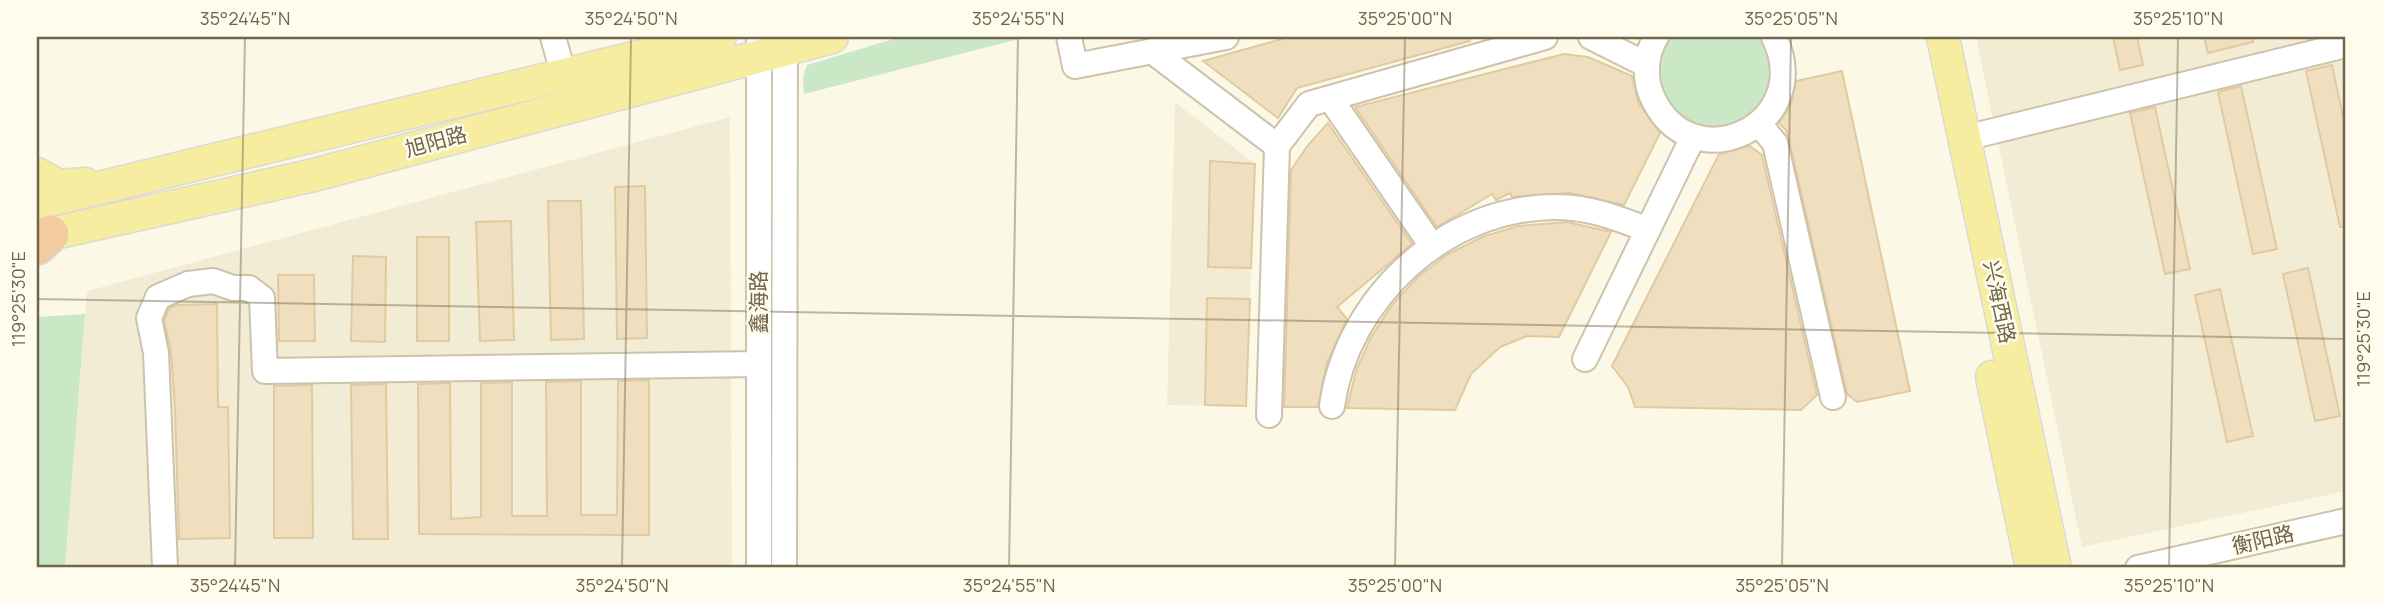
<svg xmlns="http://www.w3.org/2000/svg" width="2383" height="605" font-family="Manrope,'Noto Sans SC',sans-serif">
<rect width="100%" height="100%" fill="#fbf9e6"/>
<path fill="#f3ecd5" d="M1976,37H2346V491L2082,547Z
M1175,102L1255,164L1246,406L1167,405Z
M730,117L732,568H65L87,291Z"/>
<path fill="#cae8c5" d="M900,37H1027L804,94L803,77L807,65Z
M1671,37H1759C1770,51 1774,70 1768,88C1743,164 1626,118 1671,37Z
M85,314L65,568H37V317Z"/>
<path fill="#efdfbf" stroke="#e1caa0" stroke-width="2" d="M1289,37H1469L1470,41L1297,88L1278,118L1203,61Z
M2113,37H2137L2143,65L2120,70Z
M2204,37H2253V42L2208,53Z
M1564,54L1588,57L1632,76L1638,102L1660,133L1624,205L1570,193L1512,197L1510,193L1496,200L1492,194L1437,227L1355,107Z
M2332,65L2346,131V227H2340L2306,71Z
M1842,71L1910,391L1857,402L1847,394L1789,140L1786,130L1779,123L1791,104L1796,81Z
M2241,86L2277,249L2253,254L2218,92Z
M2155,107L2190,269L2165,274L2130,113Z
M1328,123L1412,244L1337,307L1347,319L1327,363L1318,407H1284L1291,170L1308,145Z
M1750,146L1762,155L1817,395L1801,410L1635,407L1628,387L1612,366L1719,154Z
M1210,161L1255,164L1251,268L1208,267Z
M645,186L647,338L617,339L615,187Z
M548,201H581L584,339L551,340Z
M511,221L514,340L480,341L476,222Z
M1567,222L1611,232L1559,337L1527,336L1500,347L1471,374L1455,410L1347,408L1356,371L1371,337L1392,305L1418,277L1448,254L1482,237L1518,226Z
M417,237H449V341H417Z
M353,256L386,257L385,342L351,341Z
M2308,268L2340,416L2315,421L2283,274Z
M278,275H314L315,341H279Z
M2220,289L2253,436L2227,442L2195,295Z
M1207,298L1250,299L1246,406L1205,405Z
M217,304L218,407H228L230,538L179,539L175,408L171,352L164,320L169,308L178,305Z
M649,380V535L419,534L418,384L450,383L451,519L481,517V383L512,382V516H547L546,382L581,381V515H617L618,381Z
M386,384L388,539H353L351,385Z
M312,385L313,538H274V386Z"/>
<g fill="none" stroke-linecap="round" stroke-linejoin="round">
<defs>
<path id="minor" d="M553,37L564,76
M759,37V568
M1069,37L1075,66L1226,37
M1591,37L1647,65
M1656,37C1646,53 1644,76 1651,94C1689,185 1817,126 1774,37
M1152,51L1277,146
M1330,98L1432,246
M1759,124L1775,143L1833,397
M1965,138L2346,45
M1585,359L1693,137
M1332,406C1347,298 1445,207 1556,207C1589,207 1618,218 1648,230
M1269,415L1277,146L1309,104L1545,37
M165,568L156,353L149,318L158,297L188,284L213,281L233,288H249L262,298L265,371L759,364
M784,568L785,37
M2138,568L2346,521"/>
<path id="major" d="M1943,37L2055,568
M37,174L59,186L85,184
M37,203L720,37
M37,237L310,176L832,37
M1992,377L2032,568"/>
<path id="highway" d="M37,246L50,234"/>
</defs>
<use href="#minor" stroke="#cdc3ad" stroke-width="28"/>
<use href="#major" stroke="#dddad4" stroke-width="35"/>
<use href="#highway" stroke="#dddad4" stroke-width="40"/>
<use href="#minor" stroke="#fff" stroke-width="24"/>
<use href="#major" stroke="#f7eda1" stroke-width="32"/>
<use href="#highway" stroke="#f3cba0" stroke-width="37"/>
</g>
<path fill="none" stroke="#73644c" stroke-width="2" stroke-opacity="0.45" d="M37,299L2346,339M235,568L245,37M622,568L631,37M1009,568L1018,37M1395,568L1405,37M1782,568L1791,37M2169,568L2178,37"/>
<g text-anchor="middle" stroke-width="5" stroke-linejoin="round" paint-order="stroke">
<g font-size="21" fill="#73644c" stroke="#fefcec">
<text transform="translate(436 142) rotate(-15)" y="7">旭阳路</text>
<text transform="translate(759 302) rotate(-90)" y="7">鑫海路</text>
<text transform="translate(1999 302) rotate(78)" y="7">兴海西路</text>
<text transform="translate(2263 540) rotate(-13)" y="7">衡阳路</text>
</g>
</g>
<rect width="2383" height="605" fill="none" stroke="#fefcec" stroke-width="77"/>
<rect x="38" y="38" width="2306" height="528" fill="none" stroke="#73644c" stroke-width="2.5"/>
<g font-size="18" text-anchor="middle" fill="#73644c">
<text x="245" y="25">35°24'45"N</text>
<text x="631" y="25">35°24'50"N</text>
<text x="1018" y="25">35°24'55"N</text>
<text x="1405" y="25">35°25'00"N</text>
<text x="1791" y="25">35°25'05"N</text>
<text x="2178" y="25">35°25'10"N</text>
<text transform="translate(19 299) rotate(-90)" y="6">119°25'30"E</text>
<text transform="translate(2364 339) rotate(-90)" y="6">119°25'30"E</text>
<text x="235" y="592">35°24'45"N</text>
<text x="622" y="592">35°24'50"N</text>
<text x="1009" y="592">35°24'55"N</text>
<text x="1395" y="592">35°25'00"N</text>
<text x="1782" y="592">35°25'05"N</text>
<text x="2169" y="592">35°25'10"N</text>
</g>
</svg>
